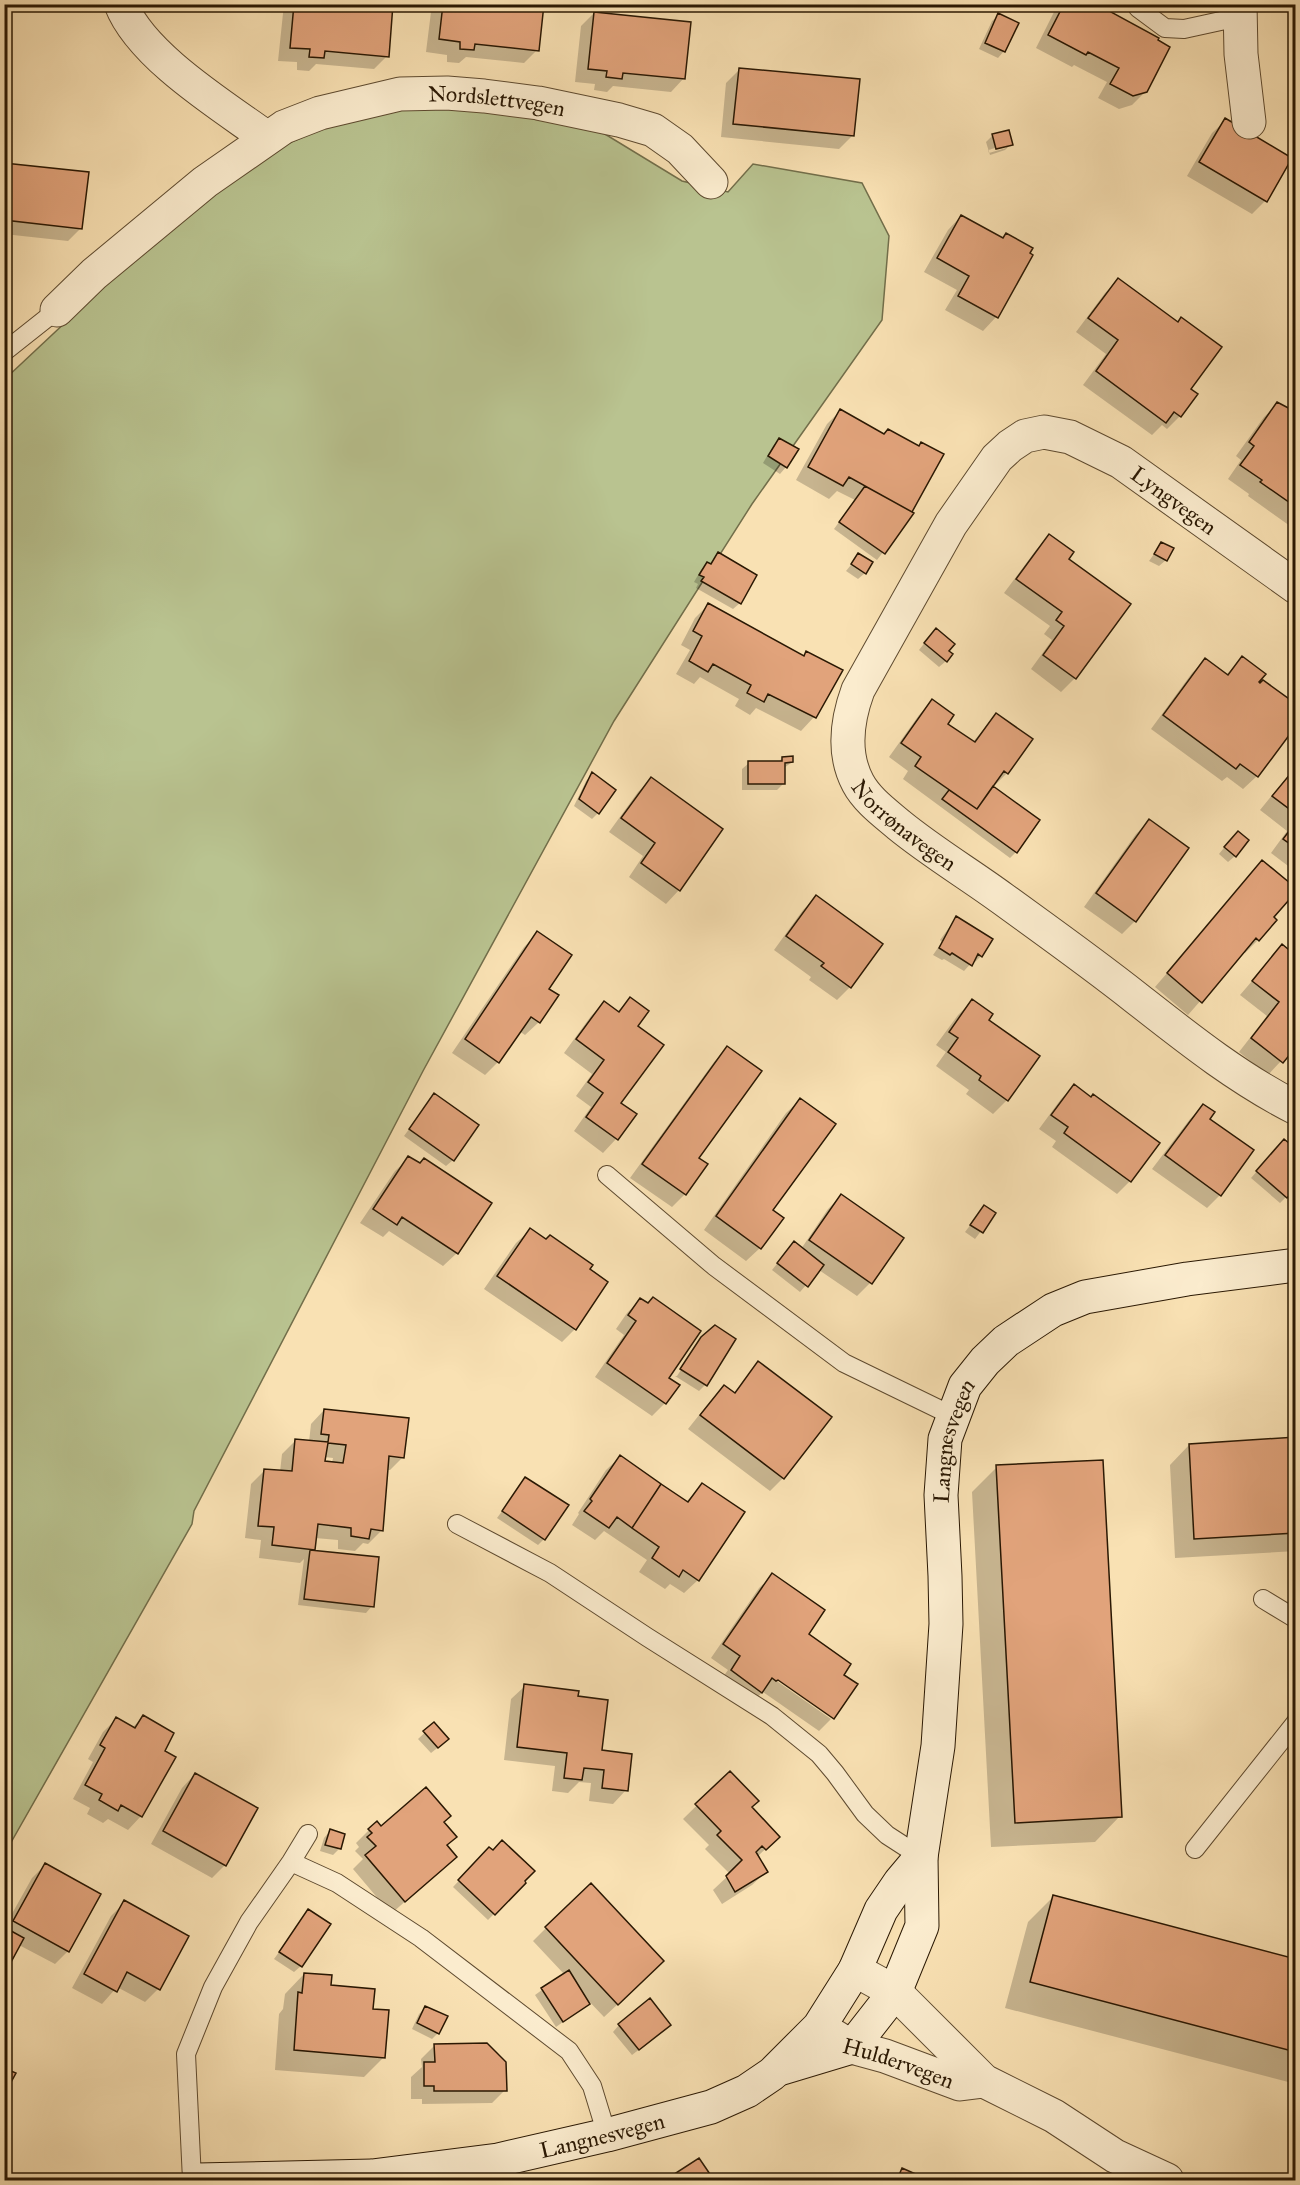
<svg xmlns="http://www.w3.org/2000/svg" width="1300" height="2185" font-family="'IM FELL Great Primer',serif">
<rect width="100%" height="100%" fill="#f9e1b3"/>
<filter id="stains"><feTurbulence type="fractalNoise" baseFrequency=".00333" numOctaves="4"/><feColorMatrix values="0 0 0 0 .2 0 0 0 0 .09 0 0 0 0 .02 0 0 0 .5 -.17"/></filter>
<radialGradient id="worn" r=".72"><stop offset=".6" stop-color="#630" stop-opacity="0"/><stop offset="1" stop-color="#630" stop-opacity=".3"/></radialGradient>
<path fill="#b9c390" stroke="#726e4a" stroke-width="1.5" d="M413,104L516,111L600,131L682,181L728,192L753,164L862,183L889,236L882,320L752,504L614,721L423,1071L194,1511L192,1524L5,1853V379L150,243L267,153L343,119Z"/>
<path fill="#0003" fill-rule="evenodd" d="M284,4H392L387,56L374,69L316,64L309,71L297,70V62L278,61Z
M432,4H542L537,50L524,63L466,57L459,63L447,62V55L426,52Z
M1058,4H1108L1107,12L1146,91L1132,105L1119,109L1098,98L1107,82L1074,65L1072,67L1036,48Z
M594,13L684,78L671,92L613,86L607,92L594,90L595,84L575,82L581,26Z
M999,15L1004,51L998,58L979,49L992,21Z
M740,69L852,136L839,149L721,137L726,83Z
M1226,120L1290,158L1265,201L1252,214L1187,176L1212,133Z
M992,136L1011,144L1005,150L990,155L986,142ZM1006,145V148L989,153L988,150Z
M4,164L81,228L68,241L4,234Z
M961,216L1002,239L1006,235L1031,256L996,317L983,331L945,310L957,290L924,272L948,230Z
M1118,280L1189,389L1180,416L1167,429L1162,425L1152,435L1083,385L1106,354L1076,332L1105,293Z
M1278,404L1296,415V525L1293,524L1290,526L1248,496L1249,494L1228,479L1241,460L1236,456L1264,417Z
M840,411L884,435L912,514L877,560L834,529L855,500L837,491L829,499L796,480L827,424Z
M779,439L786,467L780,474L763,463L773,446Z
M1049,536L1067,559L1128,604L1075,678L1061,692L1031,669L1052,640L1044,634L1050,626L1004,593L1036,550Z
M1162,543L1166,560L1159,566L1149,561Z
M718,554L740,603L733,609L696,588L698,584L694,582L701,570L707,564L709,565Z
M859,555L865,573L858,579L846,571Z
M708,605L802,657L807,653L841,671L814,717L801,731L756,708L750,715L735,706L739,699L700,677L694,684L676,674L690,650L681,645L695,618Z
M930,636L946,661L939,667L919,650Z
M1242,658L1257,682V776L1243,789L1227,777L1222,781L1151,729L1192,673L1205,660L1226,675Z
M932,701L946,724L972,743L996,715L1031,740L1007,773L992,788L1016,852L1010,858L903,779L908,771L889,757L919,715ZM986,793L973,816L971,815Z
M782,758L792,762L784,768V783L777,790H742V769L749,763H778Z
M1296,766V872L1271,853L1287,831L1260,810Z
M592,774L598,813L592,819L574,806L586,781Z
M651,779L693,871L679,890L666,904L629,877L643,856L609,832L638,792Z
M1149,821L1135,921L1122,934L1084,907L1136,834Z
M1231,839L1235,856L1228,862L1219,854Z
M1263,862L1272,917L1258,940L1245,953L1243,952L1188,1015L1155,987Z
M816,897L850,987L837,1000L809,980L811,977L774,950L803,910Z
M956,918L981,956L975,962L973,961L964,971L944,959L942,960L933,955L942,942L940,940Z
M538,933L547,989L539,1022L525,1035L519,1031L498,1062L485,1075L452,1053L524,947Z
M1296,940V1045L1268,1075L1239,1052L1267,1016L1240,995L1282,946L1286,950Z
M631,999L636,1026L619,1103L635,1114L616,1139L603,1153L574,1131L591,1107L576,1096L592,1074L564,1053L591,1016L604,1003L617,1012Z
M972,1001L987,1020L1038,1057L1007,1100L993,1114L966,1094L969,1090L936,1066L946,1052L936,1045L958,1015Z
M727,1048L685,1194L672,1207L630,1178L714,1062Z
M1074,1086L1130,1181L1117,1194L1052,1147L1056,1141L1039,1129L1061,1099Z
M434,1095L453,1160L446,1166L404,1136Z
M800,1100L760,1248L746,1261L704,1230L786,1113Z
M1204,1106L1208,1119L1220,1195L1207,1208L1152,1169L1190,1119Z
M1278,1147L1286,1197L1280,1203L1251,1178Z
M409,1158L419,1164L457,1253L443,1266L389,1231L383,1237L360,1223L395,1171Z
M841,1196L902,1238L870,1283L857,1296L819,1270L800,1292L772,1270L788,1250L801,1249L828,1209Z
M984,1207L994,1214L975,1239L965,1232Z
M530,1230L588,1270L575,1329L562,1342L484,1289L516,1243Z
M640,1300L667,1378L665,1403L652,1416L595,1377L624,1335L616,1329L627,1313Z
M702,1338L705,1385L699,1391L675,1376H677Z
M759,1363L783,1478L770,1491L688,1429L711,1400L724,1387L733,1394Z
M324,1410L403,1457L390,1470H386L382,1530L368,1544L363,1543L355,1551L338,1549V1540L315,1538L312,1551L372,1606L366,1613L298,1605L304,1559L300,1563L259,1558L261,1540L245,1538L251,1484L265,1470L280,1472L282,1454L296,1440L309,1442L311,1424ZM324,1457L333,1458L332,1463L324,1462Z
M1296,1439V1551L1175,1558L1170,1465L1189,1445Z
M620,1457L686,1502L702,1485L698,1580L684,1593L670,1584L665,1589L639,1572L647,1560L604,1531L595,1540L572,1525L579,1514L578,1513L606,1470Z
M997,1467L1120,1816L1095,1842L991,1847L972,1492Z
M526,1479L544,1539L538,1545L497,1518Z
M773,1575L807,1635L842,1675L772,1674L771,1677L831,1719L819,1731L763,1692L748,1705L718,1684L728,1670L711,1658L759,1588Z
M525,1686L577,1697L600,1751L626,1790L613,1804L589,1801L591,1783L579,1782L568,1793L552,1791L555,1766L504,1760L511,1699Z
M143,1717L163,1751L141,1816L128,1830L108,1819L103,1823L87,1814L90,1808L73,1799L93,1762L88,1759L103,1732L116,1719L132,1728Z
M434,1724L441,1745L431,1753L418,1739Z
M730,1773L750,1807L778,1837L757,1857L766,1872L752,1885L722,1904L713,1890L730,1874L705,1849L709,1845L683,1819Z
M195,1774L225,1865L212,1878L151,1844L182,1788Z
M443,1822L446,1846L455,1857L391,1914L353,1869L363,1859L355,1851L359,1847L356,1843L369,1830Z
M330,1831L343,1835L339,1849L333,1855L320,1851L324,1838Z
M489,1849L524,1883L488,1920L453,1887Z
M45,1865L68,1951L55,1964L19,1945L4,1968V1928L32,1878Z
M1053,1897L1296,1961V2084L1005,2008L1028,1922Z
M125,1902L158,1989L145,2002L117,1987L102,2004L72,1988L111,1916Z
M309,1911L301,1966L294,1972L274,1959Z
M546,1928L649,1975L604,2017L585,1997L588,2004L556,2027L535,1995L564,1974L533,1941Z
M304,1974L372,2010L384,2057L364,2077L275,2070L279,2014L283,2009L285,1994Z
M426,2007L438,2033L432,2039L412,2029L419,2014Z
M619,2025L663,2031L632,2055L613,2032Z
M435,2045L505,2090L492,2103L422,2104V2099H411V2077L422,2067L421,2059Z
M698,2160L712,2180H668Z
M902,2170L925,2180H892Z"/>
<path fill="#e1a37b" stroke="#2a1803" stroke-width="1.5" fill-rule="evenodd" d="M294,4H393L389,57L325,51L324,58L309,57L310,49L290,48Z
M443,4H544L539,51L475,44L474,50L460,49V42L439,39Z
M1064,4H1111L1109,11L1159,38L1158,40L1170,47L1147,92L1133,96L1110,84L1119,68L1088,52L1086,55L1048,35Z
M594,12L691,22L685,79L623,73L622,79L606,77L607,71L588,69Z
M998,13L1019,23L1005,52L985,43Z
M739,68L860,79L854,136L733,124Z
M1225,118L1292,158L1267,202L1199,162Z
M1009,130L1013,145L996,149L992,134Z
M4,163L89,172L82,229L4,220Z
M961,215L1003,238L1006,233L1033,248L1030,253L1033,255L998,318L958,296L969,276L937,258Z
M1118,278L1178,322L1181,317L1222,347L1191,389L1198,394L1181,417L1174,412L1166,423L1096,371L1118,340L1088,318Z
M1277,402L1296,412V507L1260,482L1262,480L1240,465L1254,446L1249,442Z
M840,409L884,434L888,429L919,446L921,442L944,454L912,512L849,477L843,486L808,467Z
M779,438L799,449L787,468L768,456Z
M865,486L914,513L885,554L839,522Z
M1049,534L1074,552L1069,559L1131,604L1076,679L1043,655L1064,626L1056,620L1062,612L1016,579Z
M1161,542L1174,548L1167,561L1154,554Z
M718,552L757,575L741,604L701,581L704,577L699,575L707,562L711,564Z
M858,553L873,562L866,574L851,564Z
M708,603L804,656L806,651L843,670L816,718L768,694L764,702L747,693L751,685L713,664L708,672L689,661L702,636L693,631Z
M936,628L955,644L949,651L953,654L947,662L924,643Z
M1242,656L1266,674L1259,682L1260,683L1263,680L1296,704V726L1258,777L1240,764L1236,769L1163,715L1205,658L1228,675Z
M932,699L954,715L948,724L975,742L996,713L1033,739L1008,774L1004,771L977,809L915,766L921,757L901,743Z
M793,756V762L785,763V784H748V761H782V757Z
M1296,767V814L1272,796Z
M592,772L616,790L599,814L579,799Z
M651,777L723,829L680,891L641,863L655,843L621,818Z
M993,786L1040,820L1017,853L942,799L949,790L977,809Z
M1149,819L1189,848L1136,922L1096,893Z
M1296,822V848L1283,839Z
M1238,831L1249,840L1236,857L1224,847Z
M1262,860L1296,888V892L1274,917L1277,920L1259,941L1256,938L1202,1003L1167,973Z
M816,895L883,944L851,988L821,966L824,963L786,936Z
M956,916L993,939L982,957L978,954L972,966L952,953L950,955L939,948Z
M537,931L572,955L549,989L559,995L540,1023L531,1017L499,1063L465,1039Z
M1296,940V1047L1283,1063L1251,1038L1279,1002L1252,981L1282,944L1288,949Z
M630,997L649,1011L638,1026L664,1045L621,1103L637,1114L618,1140L586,1117L603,1093L588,1082L604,1060L576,1039L604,1001L619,1012Z
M972,999L993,1014L989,1020L1040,1056L1008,1101L979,1080L981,1076L948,1052L958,1038L949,1032Z
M727,1046L762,1071L699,1158L708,1164L686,1195L642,1164Z
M1074,1084L1091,1097L1093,1094L1160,1143L1131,1182L1064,1133L1068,1127L1051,1115Z
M434,1093L479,1125L454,1161L409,1129Z
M800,1098L836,1124L773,1210L784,1218L761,1249L716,1216Z
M1203,1104L1215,1112L1210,1119L1254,1150L1221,1196L1165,1155Z
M1284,1139L1296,1149V1188L1287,1198L1256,1171Z
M408,1156L420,1163L424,1158L492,1203L458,1254L402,1217L397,1225L373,1209Z
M841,1194L904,1238L872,1284L809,1240Z
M984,1205L996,1213L983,1233L970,1225Z
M530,1228L546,1239L550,1235L593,1265L590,1269L608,1282L576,1330L497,1276Z
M794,1241L824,1265L808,1287L777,1263Z
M653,1297L701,1331L669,1378L680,1385L666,1404L607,1363L636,1321L628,1315L640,1298L648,1303Z
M715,1325L736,1339L707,1386L680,1369L701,1337Z
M758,1361L832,1417L784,1479L700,1415L724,1385L735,1393Z
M324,1409L409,1418L404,1458L389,1456L383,1531L371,1529L369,1539L351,1536V1528L318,1524L315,1550L272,1545L274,1527L258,1526L264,1469L292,1471L295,1439L328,1442L329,1435L321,1434ZM328,1443L346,1445L343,1463L325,1461Z
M1296,1437V1533L1194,1539L1189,1444Z
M620,1455L661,1484L632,1528L617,1517L609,1528L584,1511L592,1501L590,1499Z
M1103,1460L1122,1817L1015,1823L996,1465Z
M525,1477L569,1505L545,1540L502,1511Z
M702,1483L745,1512L699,1581L683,1570L679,1577L652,1558L659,1547L632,1528L661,1484L688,1502Z
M310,1550L379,1557L374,1607L304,1599Z
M772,1573L825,1610L809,1634L851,1664L844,1675L858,1684L834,1719L778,1680L776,1681L772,1678L762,1693L731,1670L740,1656L723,1644Z
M524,1684L579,1691L578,1696L608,1700L602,1750L632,1754L628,1791L602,1788L604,1770L584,1768L582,1780L564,1778L567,1753L517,1747Z
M143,1715L174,1733L165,1751L176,1757L142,1817L121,1805L118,1811L99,1800L102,1794L85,1785L105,1748L100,1745L116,1717L135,1728Z
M434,1722L449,1739L438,1748L423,1731Z
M730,1771L759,1801L752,1807L780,1837L766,1850L762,1846L756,1852L768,1872L735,1892L726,1876L742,1860L717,1835L721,1831L695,1804Z
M195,1773L258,1808L226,1866L163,1831Z
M426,1787L451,1816L444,1822L457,1837L447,1845L457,1857L405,1902L365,1855L376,1846L367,1837L372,1833L368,1829L377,1821L381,1826Z
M330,1829L345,1834L341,1849L325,1845Z
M502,1840L535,1871L525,1881L526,1883L495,1915L458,1880L489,1847L493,1850Z
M45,1863L101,1894L69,1952L13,1921Z
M591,1883L664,1961L618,2005L545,1927Z
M1053,1895L1296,1959V2052L1030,1982Z
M124,1900L189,1936L160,1990L127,1972L117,1992L84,1974Z
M308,1909L331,1924L302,1967L279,1952Z
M4,1927L24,1938L10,1964L4,1961Z
M569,1970L590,2004L563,2022L541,1988Z
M304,1973L332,1975L331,1985L375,1989L373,2009L389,2010L385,2058L294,2050L298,1992L302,1993Z
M650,1998L671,2025L639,2050L618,2024Z
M425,2006L448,2016L439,2034L417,2023Z
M487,2043L506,2062L507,2091H434V2086H424V2062H435L434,2044Z
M4,2068L16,2073L4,2095Z
M699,2158L714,2180H665Z
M902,2168L929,2180H897Z"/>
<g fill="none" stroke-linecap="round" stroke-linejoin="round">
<defs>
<path id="lane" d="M1138,8L1165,28L1184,29L1239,17
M4,352L57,310
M607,1175L714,1266L844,1363L953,1416
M457,1524L550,1573L647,1637L772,1716L819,1754L835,1773L865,1814L887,1835L921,1857
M1263,1599L1296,1619
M1195,1849L1296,1722
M291,1862L337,1883L421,1938L569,2051L592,2086L607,2135
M192,2180L186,2054L213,1987L249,1922L291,1862L308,1834"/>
<g id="street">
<path d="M121,4C141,56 223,106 267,138"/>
<path d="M1240,4L1241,54L1249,122"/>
<path id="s1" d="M57,310L94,274L205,182L284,127L320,113L400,94L447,93L484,96L538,103L619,120L653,130L680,149L711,182"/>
<path id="s2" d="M1296,587L1121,462L1070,437L1044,432L1025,436L1010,446L997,458L951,524L858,690C847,720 842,753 858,783C867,800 885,813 899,825C932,852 969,874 1003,899C1047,931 1092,963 1135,997C1186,1037 1237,1078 1296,1108"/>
<path d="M855,1970L895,1992L984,2081L1054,2116L1115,2156L1167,2180"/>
<path id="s3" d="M829,2033L852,2047L885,2056L960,2084L984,2081"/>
</g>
<g id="secondary">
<path id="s4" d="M779,2069L852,2047L895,1992L922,1926L921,1857L938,1746L946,1624L945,1576L941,1495L945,1439L965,1386L985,1361L1006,1341L1053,1310L1085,1297L1187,1279L1296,1265"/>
<path id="s5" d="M198,2180L372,2176L498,2160L607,2135L711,2107L747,2091L772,2074L819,2027L855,1970L881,1910L900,1882L921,1857"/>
</g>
</defs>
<use href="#lane" stroke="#5e4a2f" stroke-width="20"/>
<use href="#street" stroke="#5e4a2f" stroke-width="35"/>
<use href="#secondary" stroke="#2a1803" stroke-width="35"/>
<use href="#lane" stroke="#fbecce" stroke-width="18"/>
<use href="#street" stroke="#fbecce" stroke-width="33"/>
<use href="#secondary" stroke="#fbecce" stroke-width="33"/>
</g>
<g text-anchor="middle" stroke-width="5" stroke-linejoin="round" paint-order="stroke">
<g font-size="22" fill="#2a1803" stroke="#fbecce">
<text dy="8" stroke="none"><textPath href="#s1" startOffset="510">Nordslettvegen</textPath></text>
<text transform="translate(1174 500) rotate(36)" y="8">Lyngvegen</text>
<text dy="8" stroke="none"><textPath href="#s2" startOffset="783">Norrønavegen</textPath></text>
<text dy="8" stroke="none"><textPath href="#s4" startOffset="706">Langnesvegen</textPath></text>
<text dy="8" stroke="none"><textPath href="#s3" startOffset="76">Huldervegen</textPath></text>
<text dy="8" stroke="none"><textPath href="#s5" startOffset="408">Langnesvegen</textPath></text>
</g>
</g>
<rect width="1300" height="2185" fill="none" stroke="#f9e1b3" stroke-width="24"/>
<rect x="6" y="6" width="1288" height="2173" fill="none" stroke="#2a1803" stroke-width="3"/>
<rect x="12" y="12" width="1276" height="2161" fill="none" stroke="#2a1803" stroke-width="1.5"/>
<rect width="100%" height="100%" filter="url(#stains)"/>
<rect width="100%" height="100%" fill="url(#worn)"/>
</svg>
